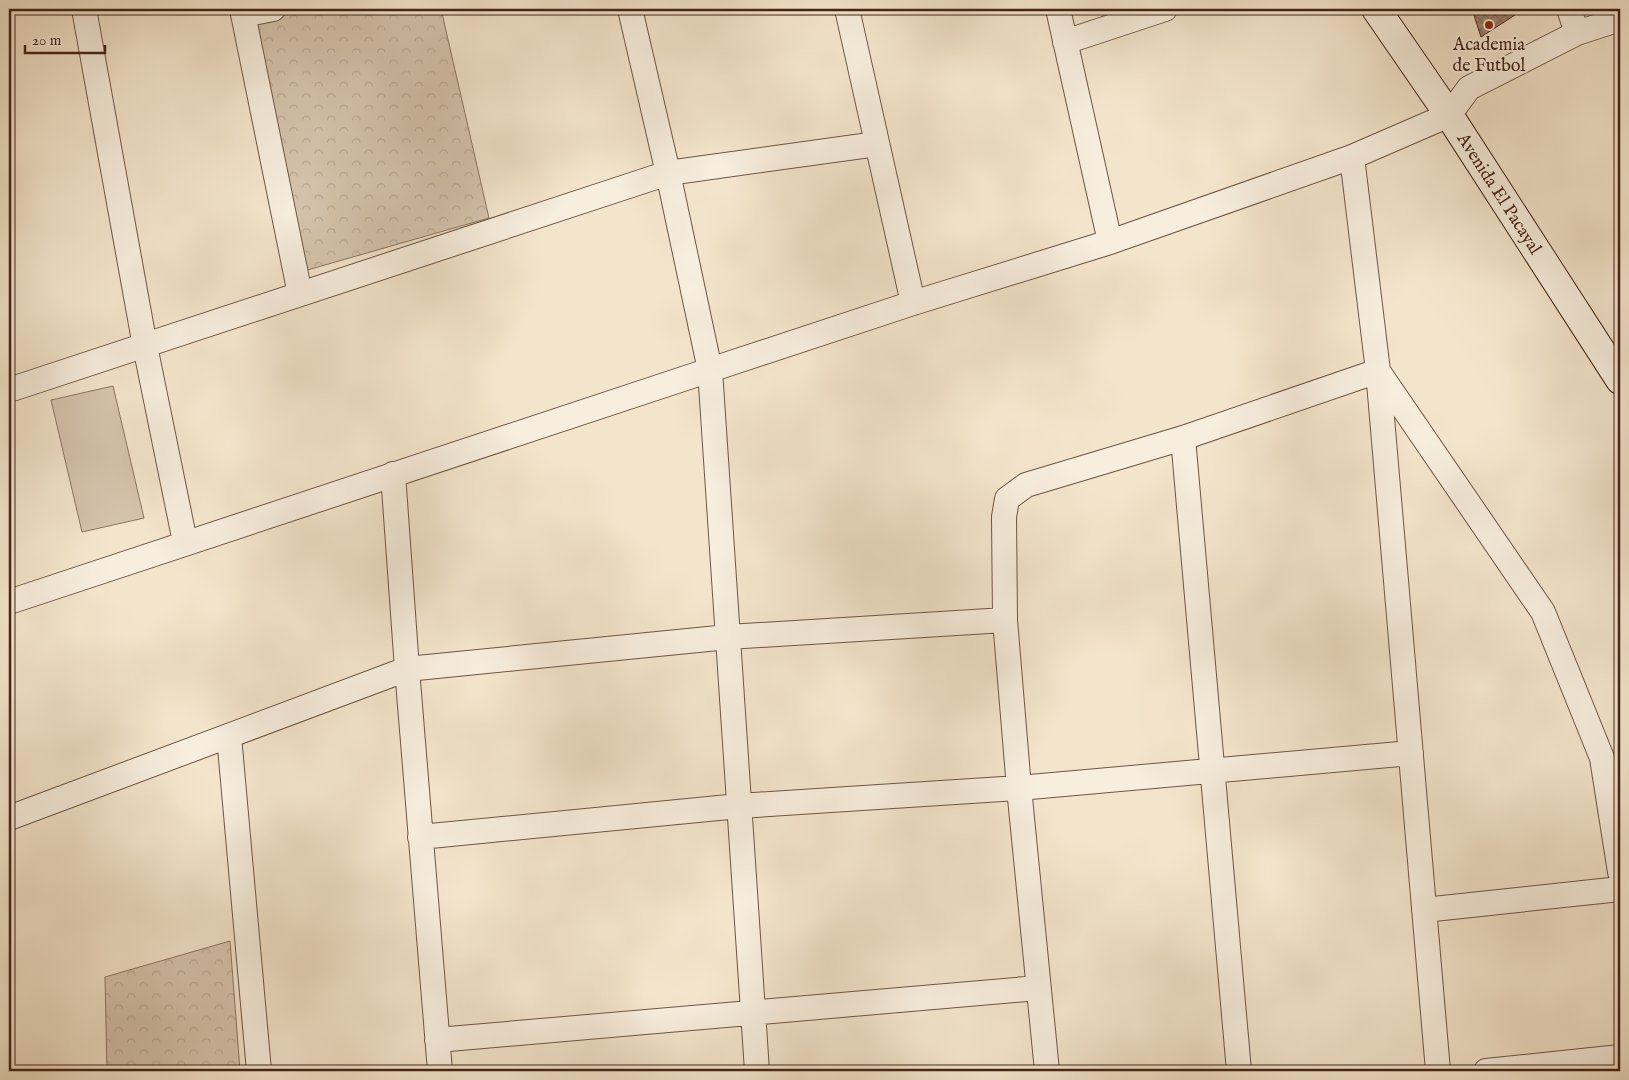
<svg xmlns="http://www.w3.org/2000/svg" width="1629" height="1080" font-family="'IM FELL English',serif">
<defs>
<pattern id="forest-crowns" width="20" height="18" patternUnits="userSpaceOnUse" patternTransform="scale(1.25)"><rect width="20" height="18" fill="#d5c4ad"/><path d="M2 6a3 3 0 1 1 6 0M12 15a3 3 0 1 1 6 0" fill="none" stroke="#b8a894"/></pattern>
<pattern id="building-cross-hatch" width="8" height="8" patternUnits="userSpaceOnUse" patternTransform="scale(1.25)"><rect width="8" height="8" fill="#9f8975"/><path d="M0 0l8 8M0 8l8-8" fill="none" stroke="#83705f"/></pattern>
</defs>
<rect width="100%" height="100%" fill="#f3e5cc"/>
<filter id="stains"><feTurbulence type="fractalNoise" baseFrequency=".004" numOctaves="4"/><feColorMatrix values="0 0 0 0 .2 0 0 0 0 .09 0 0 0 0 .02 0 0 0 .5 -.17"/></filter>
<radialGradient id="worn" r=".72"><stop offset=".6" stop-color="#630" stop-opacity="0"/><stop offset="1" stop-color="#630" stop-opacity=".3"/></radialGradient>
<path fill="url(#forest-crowns)" stroke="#8c7462" d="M311,9H441L489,218L304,271L254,22Z
M230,941L240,1071H107L105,977Z"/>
<path fill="#d5c4ad" stroke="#8c7462" d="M113,386L144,518L82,532L51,400Z"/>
<path fill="url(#building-cross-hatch)" stroke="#432516" d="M1472,9H1517L1518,13L1481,37Z"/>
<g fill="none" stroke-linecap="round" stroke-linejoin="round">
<defs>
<path id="street" d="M84,9L145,346L185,542
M242,9L300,294
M630,9L668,173L710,370L757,1071
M847,9L913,303
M1058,9L1110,242
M1569,9L1577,33
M243,15L273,9
M1065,42L1165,9
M1352,157L1378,371L1438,1071
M9,390L668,173L877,144
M1183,438L1239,1071
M393,474L407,669L440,1071
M9,602L710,370L913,303L1110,242L1352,157L1449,115L1469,88L1577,33L1620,19
M229,736L259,1071
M9,818L407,669L728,637L1005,620
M420,837L739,806L1019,788L1411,753
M1424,910L1620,889
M437,1040L1038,988
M1047,1071L1019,788L1005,620L1004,517L1007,499L1026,485L1183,438L1378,371L1543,612L1602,758L1620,872
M1486,1071L1620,1057"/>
<g id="secondary">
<path id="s1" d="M1376,9L1449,115L1620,380"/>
</g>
</defs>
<use href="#street" stroke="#6f5544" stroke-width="26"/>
<use href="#secondary" stroke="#432516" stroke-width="30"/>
<use href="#street" stroke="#f7eede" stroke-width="24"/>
<use href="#secondary" stroke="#f7eede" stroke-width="28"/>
</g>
<circle fill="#8f2418" stroke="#f7eede" stroke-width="2" cx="1489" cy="25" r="5"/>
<g text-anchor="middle" stroke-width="4" stroke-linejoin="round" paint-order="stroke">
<g font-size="18" fill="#432516" stroke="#f7eede">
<text x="1489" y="50">Academia<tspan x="1489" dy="21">de Futbol</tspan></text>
</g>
<g font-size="18" fill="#432516" stroke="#f7eede">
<text dy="6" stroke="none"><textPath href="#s1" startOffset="222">Avenida El Pacayal</textPath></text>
</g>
</g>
<rect width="1629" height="1080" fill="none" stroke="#f3e5cc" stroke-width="30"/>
<rect x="10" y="10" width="1609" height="1060" fill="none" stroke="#432516" stroke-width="2.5"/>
<rect x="15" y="15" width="1599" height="1050" fill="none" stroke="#432516"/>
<path d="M25 45v8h80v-8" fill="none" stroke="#432516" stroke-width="2.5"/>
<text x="32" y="45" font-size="15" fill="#432516" stroke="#f7eede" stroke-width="4" paint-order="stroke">20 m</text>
<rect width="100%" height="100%" filter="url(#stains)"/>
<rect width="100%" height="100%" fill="url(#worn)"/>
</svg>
